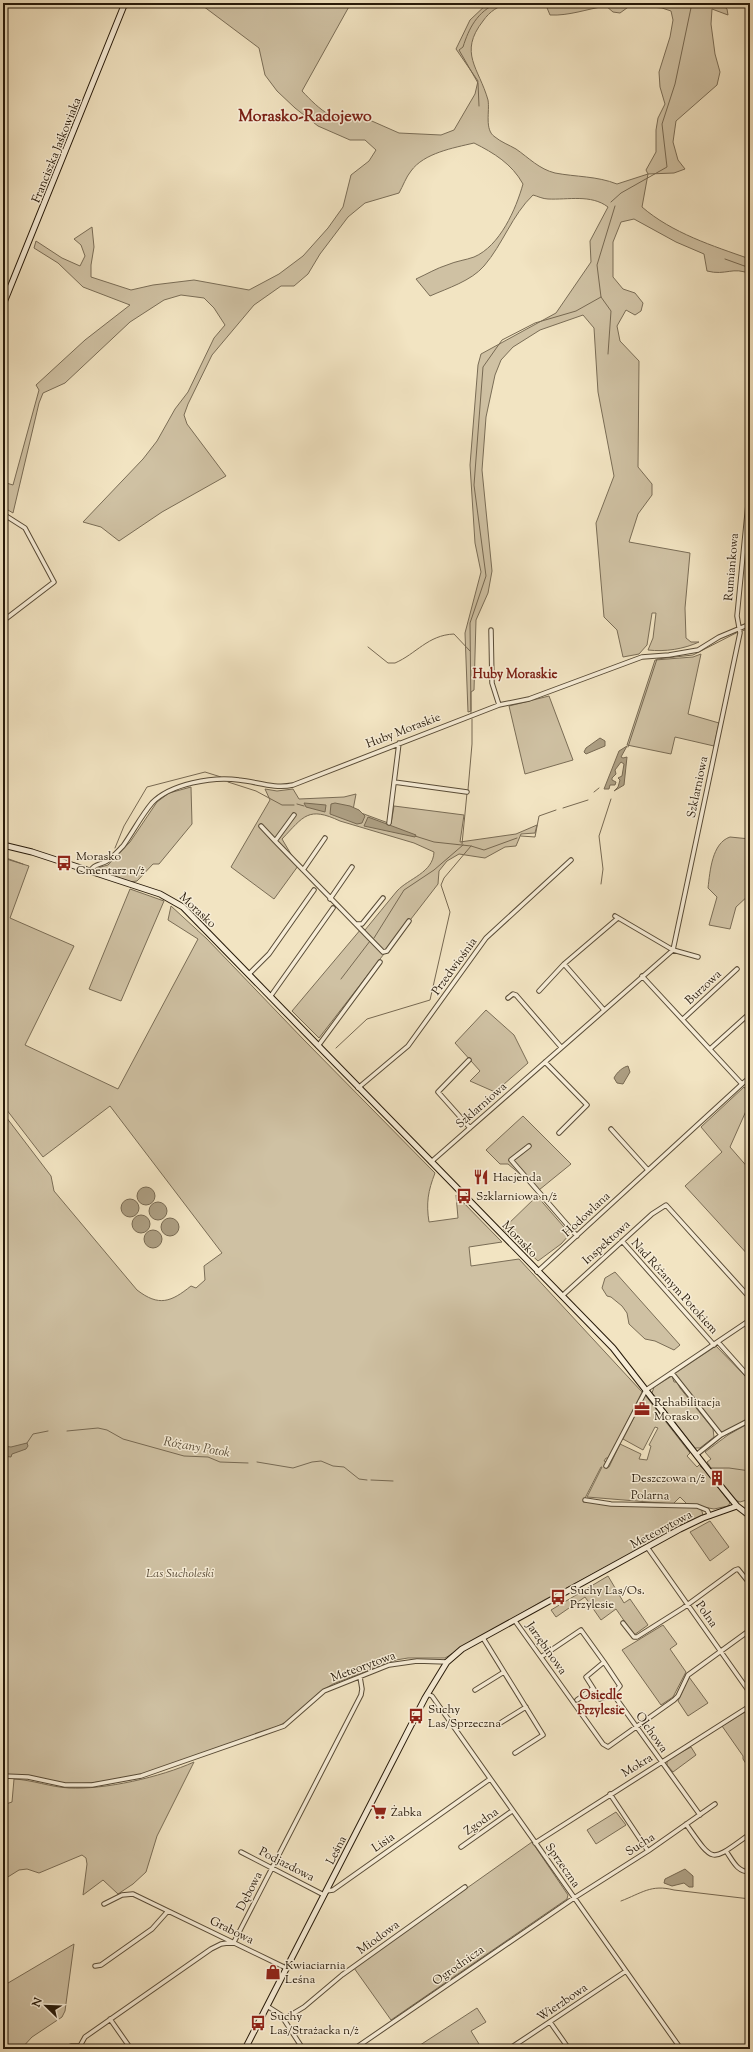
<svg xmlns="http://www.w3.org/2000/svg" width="753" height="2052" font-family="'Sorts Mill Goudy',serif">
<rect width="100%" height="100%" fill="#f2e4c2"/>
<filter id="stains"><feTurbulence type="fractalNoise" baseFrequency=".005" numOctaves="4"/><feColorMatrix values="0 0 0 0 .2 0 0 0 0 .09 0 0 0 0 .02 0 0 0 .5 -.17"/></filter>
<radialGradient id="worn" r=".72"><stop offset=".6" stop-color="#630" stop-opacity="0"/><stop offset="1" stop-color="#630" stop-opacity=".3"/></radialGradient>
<path fill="#cfc1a3" stroke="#7a6d56" d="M199,3H351L302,91C319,109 338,128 365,118L399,133L441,135L454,130L475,94L478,81L456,49L470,20L488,3H510C498,6 490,11 483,21C458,53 479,68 488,100C490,111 484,130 495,137C501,142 509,145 516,149C529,158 539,169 555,173C576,177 597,176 617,184L648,174L646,170L656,152V130L658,118L665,104L660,87L659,72L670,37L673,20L671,11L662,8L631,5L620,13L613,12L606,6C587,9 569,16 550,15L545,3H720L727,9L728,15L712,9L711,24L715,54L720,72L717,85L676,121L673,142L678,160L685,169L674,173L648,174L642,207C672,233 713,246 750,259V274C733,266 726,276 707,271L704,254L676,242L634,219L621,222L613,242V277L623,289L635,293L643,303L641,311L635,315L626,310L617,326L620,341L639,361L638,467L652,484V495L638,514L629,542L690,553L685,608L686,638L691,642H699C684,649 665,652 648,650L653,638L656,613H652L647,645L639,654L623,657L617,630L604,617L596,523L614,476L598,392L594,328L583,315L540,330L513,347L501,360L495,375L486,417L482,470L492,571L488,593L476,620L474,690L471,692V711L468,712L465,633L481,572L475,543L470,465L478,365L481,354L556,313L591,262L590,241L608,207C591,194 568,200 548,199C543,199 537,196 533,195C512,215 503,244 484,266C471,281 448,288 430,296L416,279C427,274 437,268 447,265C456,261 466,260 474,257C500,246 516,209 523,184C512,164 494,153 474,143C453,148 424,153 411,171C406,177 403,186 399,193L365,203L348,217L320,254L308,274L294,286H281L254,305L212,355L188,404L184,415L187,424L226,476L162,512L119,541L101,527L83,522L143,459L157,441L175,409L188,392L214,338L225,325L214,308L204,298L181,295L164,300L130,322L65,383L43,393L39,403L13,513L3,507V482L13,485L39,390L36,385L85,340L130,305L83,287L58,263L34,248L36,241L62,258L80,266L85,256L81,245L74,239L92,227L94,247L91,265V277L131,290L153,285L194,280L249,290L279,274L303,256L328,228L343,207L351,175L369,161L376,150L365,140H350L318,126L295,108L277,91L265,75L259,48Z
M701,654L688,714L719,723L714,746L675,737L671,754L627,745L655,660L693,657Z
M549,696L573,760L525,774L509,706Z
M191,787L192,824L159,864H153L137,881L129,882L95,871L97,868L108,865L130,842L157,802L169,793Z
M265,789L277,791L293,789L299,799L344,797L356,794L353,810L391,824L394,806L464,815L460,842L516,834L537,825L535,833L521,834L516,846L505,847L485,858L459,854L447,861L439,871L438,884L319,1038L292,1011L361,929L365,930C376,917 386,904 397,891C409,878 433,873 434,852L414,843L340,821C308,806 304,816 282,839L298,866L274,899L231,867L270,800Z
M730,837L750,839V894L736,907L730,929L709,925L717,897L708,888C710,871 712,843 730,837Z
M3,858L29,866L10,918L74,946L25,1045L118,1089L198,939L168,920L171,906L207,939L304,1040L435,1173C428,1191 426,1203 429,1222L458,1218L456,1195L502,1242L469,1247L471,1266L519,1259L642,1392L609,1458H606L604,1461L607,1462L604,1467H609L620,1444L641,1454L639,1459L647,1460L651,1446L649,1445L658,1428L655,1427L643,1450L623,1439L645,1395L690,1453L687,1456L697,1467L700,1464L730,1503L728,1506L714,1509L687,1504L680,1497L673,1504L587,1497L602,1467H601L583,1502L701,1508L703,1515L544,1600L450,1655L445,1658H408L396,1660L333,1684L321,1691L286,1722L276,1727L143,1774L112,1780L91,1783L66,1784L30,1776L3,1775V1113L51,1176L54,1191L137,1290C159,1307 171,1302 191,1286L196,1288L205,1280L204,1266L222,1253L110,1106L43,1157L3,1105Z
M130,889L164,901L121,1001L89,989Z
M486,1010L514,1035L528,1063L495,1092L470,1081L480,1071L455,1043Z
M744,1087L750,1095V1102L730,1147L750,1170V1257L685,1186L722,1152L701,1127Z
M523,1116L571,1164L539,1190L508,1164H500L486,1150Z
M537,1196L570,1234L561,1244L538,1261L503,1229Z
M615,1272L680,1345L674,1350L655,1341L645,1339L629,1324L627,1313L622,1306L611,1297L607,1296L602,1288L605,1278Z
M716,1346L750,1381L747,1386L750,1391V1419L723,1432H720L674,1374Z
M672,1376L674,1382H677L680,1388L713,1429L714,1437L700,1448H695L652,1393L654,1387Z
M749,1423L750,1499L740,1502C727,1498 714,1472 707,1462L711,1459L705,1452L728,1435Z
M710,1521L729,1547L710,1561L690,1532Z
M608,1576L624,1603L630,1599L648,1625L634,1635L616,1609L601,1620L585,1597L556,1617L551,1610Z
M663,1625L677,1644L670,1649L686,1672L673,1697L661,1705L622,1650Z
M689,1677L708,1703L688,1716L678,1701Z
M748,1710H750V1770L743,1759V1756L722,1726Z
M691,1747L696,1755L673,1772L667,1765V1760Z
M194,1762L157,1836L146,1872L133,1884L118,1894L103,1880L83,1895L87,1864L86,1858L82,1855L39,1873L27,1869L19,1870L3,1880V1805L12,1802L14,1779C33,1780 50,1787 69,1788C104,1790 161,1777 194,1762Z
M616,1812L626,1825L596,1844L587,1830Z
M532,1842L568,1895L567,1899L391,2020L354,1968Z
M74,1944L65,2011L62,2017L32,2037L21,2049H3V1986Z
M477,2008L486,2022L471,2031L482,2049H414Z"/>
<path fill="#ad9f83" stroke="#776952" d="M600,738L605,741V746L586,754L584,752L586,748Z
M627,746L621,757L623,758L627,757L624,785L614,791L618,787L620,780L618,778L622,776L624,764L621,762L615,770L616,774L612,778V780L616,782L615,785H610L609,789H604L619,751Z
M304,803L326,805L325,812L306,807Z
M335,803L350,806L359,810L365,816L362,823L357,824L330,814L331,804Z
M368,817L416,835L415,837L364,826Z
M628,1066L630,1072L623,1084L617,1083L614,1078C617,1072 623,1067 628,1066Z
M137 1196a9 9 0 1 1 18 0a9 9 0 1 1-18 0Z
M121 1208a9 9 0 1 1 18 0a9 9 0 1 1-18 0Z
M149 1211a9 9 0 1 1 18 0a9 9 0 1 1-18 0Z
M132 1224a9 9 0 1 1 18 0a9 9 0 1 1-18 0Z
M161 1227a9 9 0 1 1 18 0a9 9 0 1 1-18 0Z
M144 1239a9 9 0 1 1 18 0a9 9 0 1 1-18 0Z
M27,1443L28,1446L26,1449L12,1454L11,1457L3,1456V1446L11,1447Z
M685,1869L693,1876V1887H689L684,1883L672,1886L664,1883L665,1879Z"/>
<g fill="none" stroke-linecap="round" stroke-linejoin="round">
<path stroke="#776952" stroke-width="1" d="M479,106L478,83L459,50L463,47C469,28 477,12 497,3
M611,202L621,193L667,167L662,124L675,84L692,3
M725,259L750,268
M608,354L611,311L601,297L597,265L615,206
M742,631L750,628
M368,647L388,663H395C416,654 428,635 454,634L470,651
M471,713L470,623L486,576L474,485L483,367L502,340L535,323L576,311L601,297
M628,747L657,659L693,655L738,632
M228,782L256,791L282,805H294
M468,790L472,744V719
M594,792L599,788
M297,804L304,806
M563,808L588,800
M415,836L434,842L471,846L484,850L517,838
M521,836L535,837L539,816L556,810
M462,844L467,793
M115,848L124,826L147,787L205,772L221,777
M3,857L23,864
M601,884L603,869L599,836L611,799
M374,938L404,890L434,870L463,845
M341,979L370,941
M336,1048L367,1019L430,1000L450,912L441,885L444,878L471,846
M748,1098L750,1096
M67,1431L98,1428L107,1430L123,1439L184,1456L208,1457L220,1462L248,1463
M27,1443L33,1434L48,1431
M257,1462L293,1468L312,1462L321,1461L333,1466L344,1467L359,1479L367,1480
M700,1466L705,1471
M710,1468H729L750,1471
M371,1480L393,1481
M621,1901C642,1893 651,1884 674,1890L750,1899"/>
<defs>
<path id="street" d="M3,514L25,528L54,582L3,621
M491,630L492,683L499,705
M394,782L467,792
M294,815L275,841L383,952L387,951L409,921
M389,823L399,743
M261,826L275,841
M303,870L325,838
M90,872C93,864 101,865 107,861C113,857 118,851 123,846C133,832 141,816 152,803C170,784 213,776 239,780C258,782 274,789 293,785L499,705L529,699L642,657L669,655L698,650L719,637L750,624
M330,899L352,867
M615,916L673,950L698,957
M357,924H362L383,898
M564,964L618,918
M249,974L269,954L314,890
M539,991L564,964L604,1010
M270,997L333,908
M508,998L513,994L516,995L561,1047
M683,1019L737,969
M318,1046L380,962
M710,1049L750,1013
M469,1060L438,1092L470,1128
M545,1062L587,1105L559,1133
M742,1084L750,1077
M358,1088L408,1046L486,938L571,860
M611,1129L648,1170
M529,1146L511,1160L577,1236
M431,1162L673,950L740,633L737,616L750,484
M622,1241L714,1345
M537,1272L742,1084L642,976
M562,1296L652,1214L666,1205L750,1298
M718,1342L750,1378
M672,1373L721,1435
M696,1455L721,1435L750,1420
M606,1466L646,1390L750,1320
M585,1500L611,1504L697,1506L707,1510L710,1516
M647,1547L750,1693
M515,1621L603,1744L608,1747L674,1700L678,1696L688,1675L750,1630
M623,1623L634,1637H637L683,1608L735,1570L738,1569L750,1584
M483,1638L543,1735L515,1753
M541,1657L581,1630L604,1662
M604,1662L620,1686L613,1694L600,1699L586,1677Z
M475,1690L504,1672
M427,1694L432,1696L681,2049
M613,1694L700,1815
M577,1700L592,1689
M497,1725L526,1707
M3,1776L28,1777L65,1785H92L141,1776L284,1726L324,1691L389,1665L417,1661L447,1662
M610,1794L648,1851
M686,1824C715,1865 710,1862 750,1834
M535,1843L750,1706
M461,1847L512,1811
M726,1851C733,1861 737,1872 750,1872
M241,1852L324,1895
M326,1891L333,1890L490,1779
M104,1904L122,1895L133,1894L286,1968
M95,1966L101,1965L152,1929L168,1911
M267,2006L281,2015L303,2049
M110,2019L131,2049
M284,2019L304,2007L342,1975L465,1887
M550,2022L569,2049
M67,2049L71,2046H80
M81,2049L80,2046L85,2037L211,1949L221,1944L234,1942L361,1695L362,1689L360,1677
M354,2049L574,1898L648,1851L715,1804
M509,2049L626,1971"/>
<path id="secondary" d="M3,305L125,3
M3,845L32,852L160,894L183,907L613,1348L719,1484L737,1506L750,1516
M245,2049L425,1698L447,1662L462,1649L680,1529L703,1518L737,1506"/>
</defs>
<use href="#street" stroke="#594c37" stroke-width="5.5"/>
<use href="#secondary" stroke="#261909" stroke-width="7"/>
<use href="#street" stroke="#f7edd7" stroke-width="3.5"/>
<use href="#secondary" stroke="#f7edd7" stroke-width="5"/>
</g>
<defs>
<symbol id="bus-bare" viewBox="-9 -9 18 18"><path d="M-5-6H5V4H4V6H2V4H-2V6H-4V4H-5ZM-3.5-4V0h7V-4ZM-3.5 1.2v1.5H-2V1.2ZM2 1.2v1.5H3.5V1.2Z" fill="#8f2418" stroke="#f7edd7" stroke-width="2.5" paint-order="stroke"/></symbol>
<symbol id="restaurant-bare" viewBox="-9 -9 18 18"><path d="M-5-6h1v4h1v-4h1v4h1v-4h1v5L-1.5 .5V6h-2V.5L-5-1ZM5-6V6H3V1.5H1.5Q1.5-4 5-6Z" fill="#8f2418" stroke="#f7edd7" stroke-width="2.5" paint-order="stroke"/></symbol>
<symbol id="office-bare" viewBox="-9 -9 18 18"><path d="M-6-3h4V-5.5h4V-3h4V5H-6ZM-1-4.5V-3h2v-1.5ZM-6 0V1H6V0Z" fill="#8f2418" stroke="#f7edd7" stroke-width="2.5" paint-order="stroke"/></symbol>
<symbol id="building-bare" viewBox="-9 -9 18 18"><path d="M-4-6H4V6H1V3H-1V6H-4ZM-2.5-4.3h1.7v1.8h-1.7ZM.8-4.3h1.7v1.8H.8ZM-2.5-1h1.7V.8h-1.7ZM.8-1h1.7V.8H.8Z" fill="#8f2418" stroke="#f7edd7" stroke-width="2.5" paint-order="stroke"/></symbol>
<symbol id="supermarket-bare" viewBox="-9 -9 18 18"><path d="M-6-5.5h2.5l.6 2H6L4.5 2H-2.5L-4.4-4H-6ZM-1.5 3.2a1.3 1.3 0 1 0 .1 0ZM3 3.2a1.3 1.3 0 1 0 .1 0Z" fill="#8f2418" stroke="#f7edd7" stroke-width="2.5" paint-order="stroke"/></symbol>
<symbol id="shop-bare" viewBox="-9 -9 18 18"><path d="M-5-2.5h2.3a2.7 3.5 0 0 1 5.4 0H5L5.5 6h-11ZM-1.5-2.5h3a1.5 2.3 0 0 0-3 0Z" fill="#8f2418" stroke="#f7edd7" stroke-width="2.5" paint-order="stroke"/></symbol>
</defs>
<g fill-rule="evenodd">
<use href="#bus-bare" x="53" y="852" width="22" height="22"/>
<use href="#restaurant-bare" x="470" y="1166" width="22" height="22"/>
<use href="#bus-bare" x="453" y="1185" width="22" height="22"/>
<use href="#office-bare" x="631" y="1398" width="22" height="22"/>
<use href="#building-bare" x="706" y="1467" width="22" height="22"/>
<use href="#bus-bare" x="547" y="1586" width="22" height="22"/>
<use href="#bus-bare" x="405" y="1705" width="22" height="22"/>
<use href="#supermarket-bare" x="368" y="1801" width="22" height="22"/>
<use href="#shop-bare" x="262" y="1961" width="22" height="22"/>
<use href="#bus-bare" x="247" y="2012" width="22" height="22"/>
</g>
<g text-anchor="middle" stroke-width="3" stroke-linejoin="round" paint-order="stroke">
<g font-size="12" fill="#261909" stroke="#f7edd7">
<text transform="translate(56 150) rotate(-68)" y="4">Franciszka Jaśkowiaka</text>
<text transform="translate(731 567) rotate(-85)" y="4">Rumiankowa</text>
<text transform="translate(403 730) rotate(-21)" y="4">Huby Moraskie</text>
<text transform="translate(697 787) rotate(-78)" y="4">Szklarniowa</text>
<text transform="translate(198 910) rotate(43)" y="4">Morasko</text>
<text transform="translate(454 966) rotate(-54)" y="4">Przedwiośnia</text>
<text transform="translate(703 987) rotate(-43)" y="4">Burzowa</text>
<text transform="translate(481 1105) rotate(-41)" y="4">Szklarniowa</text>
<text transform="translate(586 1214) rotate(-43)" y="4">Hodowlana</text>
<text transform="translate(520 1239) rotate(46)" y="4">Morasko</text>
<text transform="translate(606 1242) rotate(-42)" y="4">Inspektowa</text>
<text transform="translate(675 1286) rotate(48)" y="4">Nad Różanym Potokiem</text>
<text transform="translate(650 1495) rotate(1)" y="4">Polarna</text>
<text transform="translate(661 1529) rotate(-28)" y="4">Meteorytowa</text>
<text transform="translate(707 1614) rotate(55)" y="4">Polna</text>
<text transform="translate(547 1648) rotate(55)" y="4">Jarzębinowa</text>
<text transform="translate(363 1666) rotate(-20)" y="4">Meteorytowa</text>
<text transform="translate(652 1732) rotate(55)" y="4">Olchowa</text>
<text transform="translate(637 1765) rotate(-32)" y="4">Mokra</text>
<text transform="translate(481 1821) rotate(-35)" y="4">Zgodna</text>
<text transform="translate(383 1842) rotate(-35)" y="4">Lisia</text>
<text transform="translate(640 1844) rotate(-33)" y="4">Sucha</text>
<text transform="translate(336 1850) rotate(-63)" y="4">Leśna</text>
<text transform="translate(287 1864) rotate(27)" y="4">Podjazdowa</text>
<text transform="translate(563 1865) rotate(55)" y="4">Sprzeczna</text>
<text transform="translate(249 1891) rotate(-63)" y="4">Dębowa</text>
<text transform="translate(232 1930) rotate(26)" y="4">Grabowa</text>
<text transform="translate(378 1937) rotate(-36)" y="4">Miodowa</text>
<text transform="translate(458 1965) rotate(-35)" y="4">Ogrodnicza</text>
<text transform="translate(562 2002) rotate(-34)" y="4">Wierzbowa</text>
</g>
<g font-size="12" fill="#261909" stroke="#f7edd7" text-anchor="start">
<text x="76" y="860">Morasko<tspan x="76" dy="14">Cmentarz n/ż</tspan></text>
<text x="493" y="1181">Hacjenda</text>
<text x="476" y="1200">Szklarniowa n/ż</text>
<text x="654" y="1406">Rehabilitacja<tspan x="654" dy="14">Morasko</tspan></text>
<text x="705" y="1482" text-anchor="end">Deszczowa n/ż</text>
<text x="570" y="1594">Suchy Las/Os.<tspan x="570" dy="14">Przylesie</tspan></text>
<text x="428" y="1713">Suchy<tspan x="428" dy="14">Las/Sprzeczna</tspan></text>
<text x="391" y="1816">Żabka</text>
<text x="285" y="1969">Kwiaciarnia<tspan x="285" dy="14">Leśna</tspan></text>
<text x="270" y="2020">Suchy<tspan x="270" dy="14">Las/Strażacka n/ż</tspan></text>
</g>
<g font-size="12" font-style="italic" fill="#594b37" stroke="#f7edd7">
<text x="180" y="1577">Las Sucholeski</text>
</g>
<g font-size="13" font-weight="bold" fill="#7a1f14" stroke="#f7edd7">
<text x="515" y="678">Huby Moraskie</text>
<text x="601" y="1699">Osiedle<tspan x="601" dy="15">Przylesie</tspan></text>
</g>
<g font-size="13" font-style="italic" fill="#5c4f3a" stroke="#f7edd7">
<text transform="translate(197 1446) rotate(10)" y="5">Różany Potok</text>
</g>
<g font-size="16" font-weight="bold" fill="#7a1f14" stroke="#f7edd7">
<text x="305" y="121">Morasko-Radojewo</text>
</g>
</g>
<rect width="753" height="2052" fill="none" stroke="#f2e4c2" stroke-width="16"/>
<rect x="4" y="4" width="745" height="2044" fill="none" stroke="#261909" stroke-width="2"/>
<rect x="8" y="8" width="737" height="2036" fill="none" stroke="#261909"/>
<g transform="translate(46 2006) rotate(293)" stroke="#f7edd7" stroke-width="3" paint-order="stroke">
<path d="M0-3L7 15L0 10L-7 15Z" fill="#261909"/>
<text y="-6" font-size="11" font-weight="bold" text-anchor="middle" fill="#261909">N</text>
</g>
<rect width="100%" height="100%" filter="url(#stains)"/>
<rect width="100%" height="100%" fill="url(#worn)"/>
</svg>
